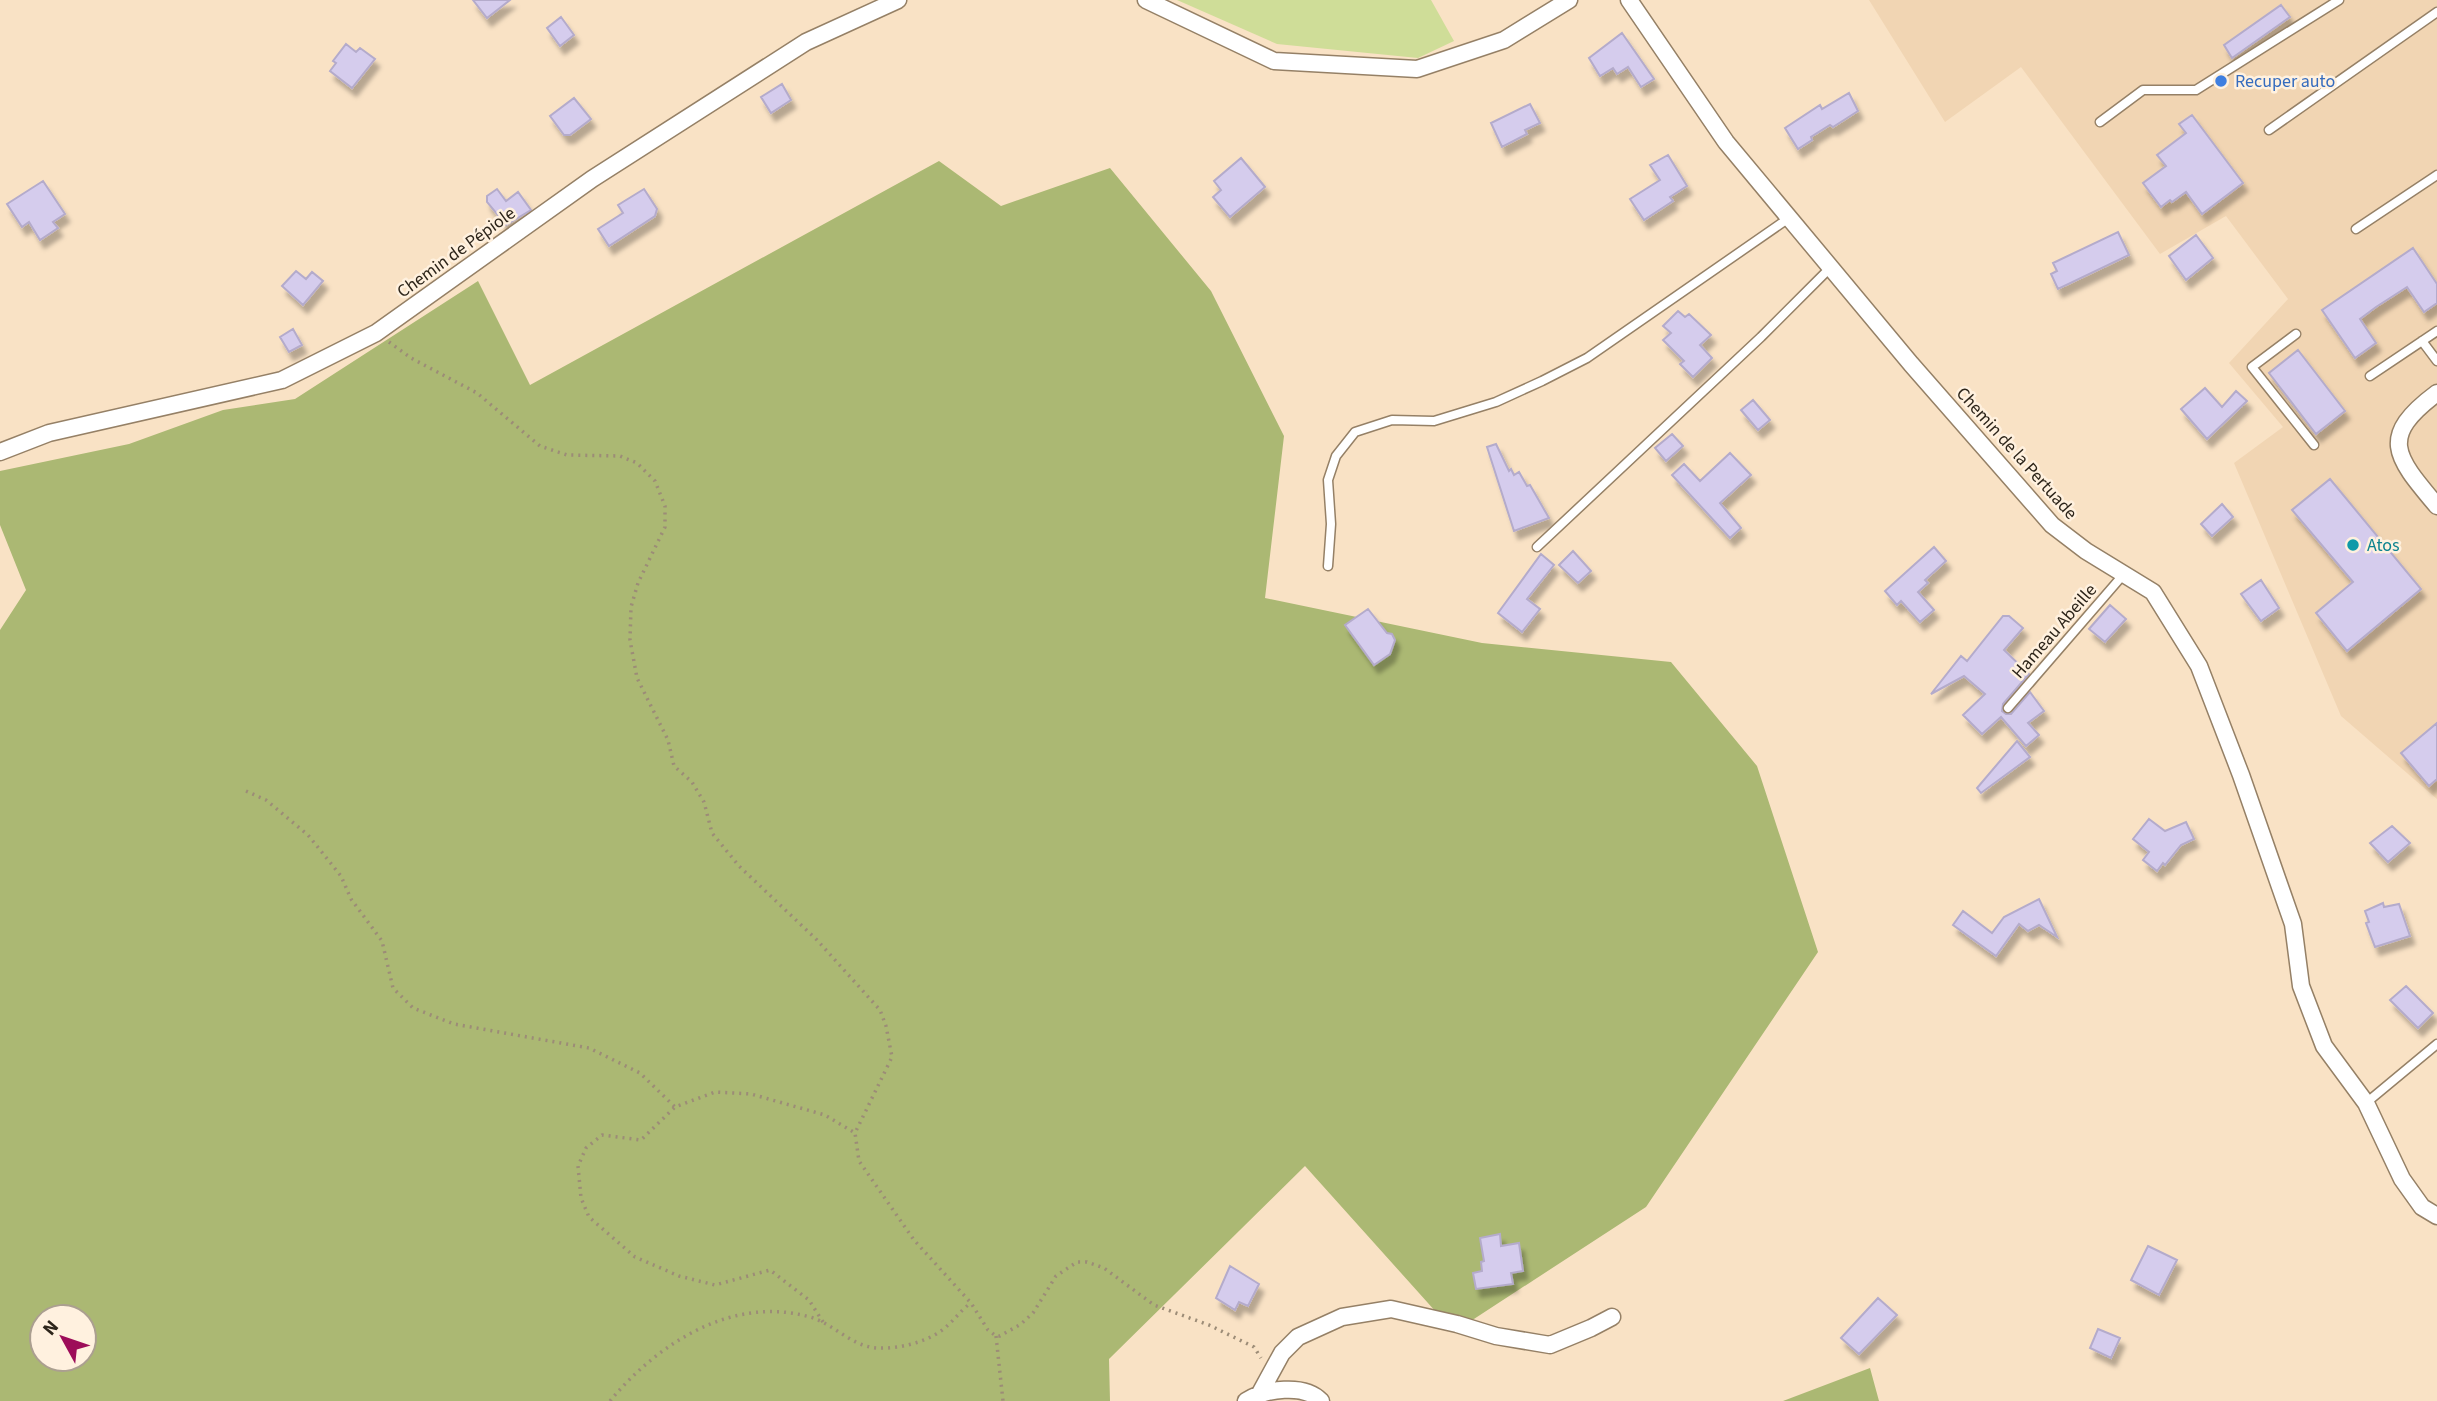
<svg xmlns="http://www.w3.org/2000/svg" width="2437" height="1401" font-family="'Source Sans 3',sans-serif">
<defs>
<filter id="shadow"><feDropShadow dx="4.5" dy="8" stdDeviation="2" flood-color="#0004"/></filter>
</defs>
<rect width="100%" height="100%" fill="#f9e2c5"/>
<path fill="#f1d5b3" d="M1869,0H2437V799L2341,716L2234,463L2283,427L2229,363L2288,299L2226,216L2160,254L2021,67L1945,122Z"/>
<path fill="#cfdd98" d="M1177,0H1431L1454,41L1418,58L1277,44Z"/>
<path fill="#abb873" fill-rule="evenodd" d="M939,161L1001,206L1110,168L1211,291L1284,436L1265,598L1482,643L1671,662L1757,766L1818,952L1646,1207L1454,1332L1305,1166L1109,1359L1110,1401H0V630L26,590L0,525V471L129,444L223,410L295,399L478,281L530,385ZM42,1317H84V1359H42Z
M1870,1368L1879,1401H1783Z"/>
<path fill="#d5cced" stroke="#b4abcb" stroke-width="2" filter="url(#shadow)" d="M473,0H510L487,18Z
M2281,5L2290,17L2232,58L2224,45Z
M561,17L574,35L560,46L547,28Z
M1622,33L1654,79L1641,87L1628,67L1617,74L1613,68L1600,76L1589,58Z
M346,44L356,52L360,48L375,59L352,88L330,71L336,63L333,61Z
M782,84L791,100L771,113L761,97Z
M1849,93L1858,111L1833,127L1830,125L1811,137L1812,140L1798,149L1785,128L1820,105L1822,109Z
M574,98L591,119L570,135H564L550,116Z
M1530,104L1540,123L1525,130L1527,134L1502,147L1491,123Z
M2192,115L2243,183L2202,214L2186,192L2172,202L2170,200L2161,207L2143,183L2166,166L2157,155L2186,133L2179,124Z
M1668,155L1687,186L1670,197L1673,201L1644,220L1630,199L1660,180L1650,165Z
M1241,158L1265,187L1230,217L1213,197L1221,190L1214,181Z
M43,181L65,214L53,222L58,228L40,240L29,222L22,227L7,204Z
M497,189L506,201L518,192L531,210L506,225L487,202V196Z
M644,189L657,209L655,216L609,246L598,229L623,213L618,205Z
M2118,232L2129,255L2058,289L2051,274L2057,271L2053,263Z
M2196,235L2213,258L2186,280L2169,256Z
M2413,248L2437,284V303L2424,312L2407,287L2376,307L2360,319L2376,343L2355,358L2322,310Z
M296,271L306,279L312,272L323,281L303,305L282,286Z
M1678,311L1685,317L1689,314L1711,335L1700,345L1712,358L1693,377L1680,364L1684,361L1663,340L1671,333L1663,326Z
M293,329L302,345L289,352L280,337Z
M2298,350L2345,411L2316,434L2269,373Z
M2205,388L2222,407L2236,391L2247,401L2207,439L2181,409Z
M1753,400L1770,420L1758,430L1741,410Z
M1672,434L1683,446L1666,461L1655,448Z
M1496,444L1509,471L1511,469L1514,475L1519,472L1527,486L1530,485L1549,518L1514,531L1487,447Z
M1730,453L1751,475L1720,503L1741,528L1730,538L1672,475L1684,464L1700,481Z
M2330,479L2421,589L2347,651L2316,613L2353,582L2292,510Z
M2222,504L2233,517L2212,536L2201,524Z
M1934,547L1946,561L1925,580L1928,583L1918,592L1934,610L1920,622L1901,601L1897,605L1885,591Z
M1573,551L1591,571L1578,583L1559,565Z
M1541,554L1554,565L1527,599L1540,609L1522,632L1498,613Z
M2261,580L2279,608L2261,621L2241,594Z
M2110,605L2126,619L2105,642L2089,629Z
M1368,609L1387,633L1392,634L1395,640L1390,654L1374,665L1345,625Z
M2003,616H2009L2023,628L2004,650L2029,674L2003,704L2002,711L2006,714H2011L2030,692L2044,711L2028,723L2039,735L2026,746L2001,717L1982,734L1963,715L1985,694L1964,676L1931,694L1961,656L1967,661Z
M2437,723V779L2429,786L2401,753Z
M2017,741L2030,757L1981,793L1977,788Z
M2149,819L2165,831L2186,822L2194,839L2181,845L2165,865L2163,863L2157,871L2143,860L2149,852L2133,839Z
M2392,826L2410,843L2388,862L2370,843Z
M2039,899L2057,937L2039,925L2028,931L2019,924L1996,956L1953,925L1963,911L1992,933L2004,917Z
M2383,903L2384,907L2399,904L2410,936L2375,947L2366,923L2369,922L2365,911Z
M2406,986L2433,1013L2418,1028L2390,1000Z
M1500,1234L1501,1246L1519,1243L1523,1271L1511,1273L1513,1284L1476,1289L1473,1273L1482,1271L1481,1262L1484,1261L1480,1238Z
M2148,1246L2177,1260L2159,1295L2131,1280Z
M1230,1266L1259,1284L1248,1306L1239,1302L1235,1310L1216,1298Z
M1878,1298L1897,1315L1859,1354L1841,1338Z
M2098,1329L2120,1338L2111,1358L2090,1348Z"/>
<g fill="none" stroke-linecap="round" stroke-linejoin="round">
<defs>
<path id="lane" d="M2100,122L2143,90H2196L2339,0
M2269,130L2437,12
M2356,229L2437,175
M2296,334L2252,367L2314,445
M2422,341L2437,361
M2370,376L2437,331
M1537,547L1761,337L1830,268
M1328,566L1331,524L1328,480L1336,456L1355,432L1392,420L1434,421L1496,402L1542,381L1587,358L1789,218
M2008,708L2123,575
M2366,1103L2437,1044"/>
<path id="street" d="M1146,0L1274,61L1417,69L1504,40L1569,0
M1629,0L1726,142L1911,364L2052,525L2086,551L2153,592L2199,666L2241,775L2293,924L2301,986L2324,1046L2366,1103L2402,1179L2422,1207L2437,1216
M2437,393C2378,437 2395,456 2437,506
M0,452L49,433L282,380L376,333L592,179L806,42L898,0
M1259,1395L1282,1353L1298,1337L1342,1317L1391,1309L1457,1324L1496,1336L1550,1345L1591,1328L1612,1317
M1246,1401C1265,1389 1304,1383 1321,1401"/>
</defs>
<use href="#lane" stroke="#958066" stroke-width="11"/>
<use href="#street" stroke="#958066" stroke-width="19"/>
<path stroke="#9c8c77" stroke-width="3.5" stroke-dasharray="2 5" stroke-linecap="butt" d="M389,342L411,358L477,393L540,446L567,455L620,456L637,463L655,481L665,506V527L638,583L631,607L630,640L637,678L668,740L674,766L692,782L704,802L712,833L739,866L817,940L880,1010L886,1026L892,1057L855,1133L859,1161L914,1240L971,1303L988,1330L996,1336H1000L1021,1324L1033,1313L1056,1276L1077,1262H1087L1104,1268L1154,1305L1209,1325L1254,1347L1261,1358
M246,791L266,800L308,835L341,876L351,899L382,941L393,988L413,1008L454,1024L589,1048L640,1073L675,1107
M823,1322L809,1300L770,1270L715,1285L679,1276L635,1257L589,1217L581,1198L578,1166L586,1148L602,1135L641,1140L675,1107L715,1092L751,1094L825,1115L855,1133
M996,1336L1003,1401
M610,1401C658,1343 733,1295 810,1317C834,1324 852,1347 878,1348C901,1349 932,1341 948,1325C956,1318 962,1309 971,1303"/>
<use href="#lane" stroke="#fff" stroke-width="8"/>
<use href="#street" stroke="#fff" stroke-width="16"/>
</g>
<circle fill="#3f7fe0" stroke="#fff1df" stroke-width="2.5" cx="2221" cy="81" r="7"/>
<circle fill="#0f9aa8" stroke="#fff1df" stroke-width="2.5" cx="2353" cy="545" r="7"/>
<g text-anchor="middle" stroke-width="5" stroke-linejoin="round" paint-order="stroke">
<g font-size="18" fill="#366cbe" stroke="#fff1df" text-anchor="start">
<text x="2235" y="87">Recuper auto</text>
</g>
<g font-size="18" fill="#2d251a" stroke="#fff1df">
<text transform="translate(456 252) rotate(-36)" y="6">Chemin de Pépiole</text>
<text transform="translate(2017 453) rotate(48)" y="6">Chemin de la Pertuade</text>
<text transform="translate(2054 631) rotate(-49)" y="6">Hameau Abeille</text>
</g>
<g font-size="18" fill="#0d838f" stroke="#fff1df" text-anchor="start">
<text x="2367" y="551">Atos</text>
</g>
</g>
<g transform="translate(63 1338) rotate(310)"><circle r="33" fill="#fff1df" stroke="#ab9f90" stroke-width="2"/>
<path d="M0-5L12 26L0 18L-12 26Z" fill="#9d0d59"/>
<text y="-10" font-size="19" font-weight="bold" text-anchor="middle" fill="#2d251a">N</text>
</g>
</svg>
